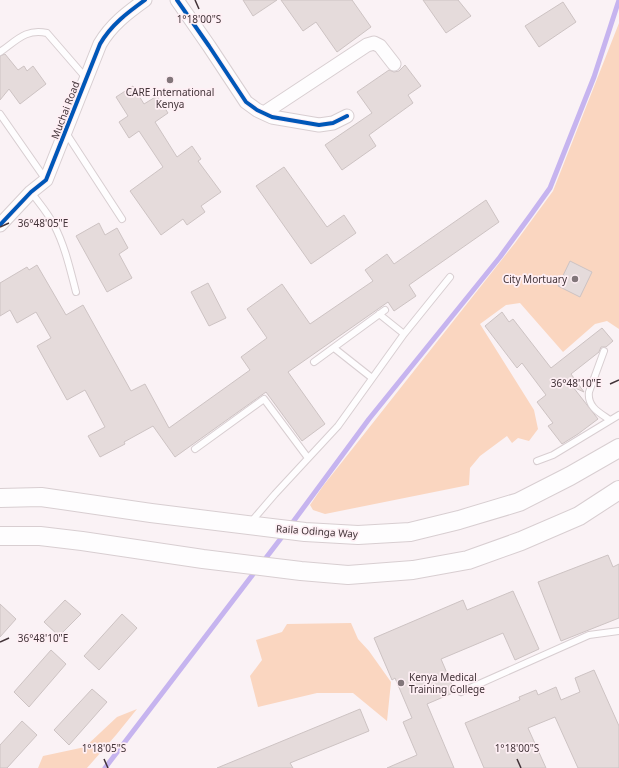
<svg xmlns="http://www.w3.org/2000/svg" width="619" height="768" font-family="'Noto Sans',sans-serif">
<rect width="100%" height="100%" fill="#faf2f5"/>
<path fill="#fad6c0" d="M619,23V329L607,321L595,324L563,352L520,303L506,305L480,324L534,410L538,429L529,441L518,438L512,443L507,436L480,456L470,468L469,485L325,514L313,510L310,505L323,486L515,243L553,191Z
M351,623L358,639L369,651L391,682L387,721L353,693H317L258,707L250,676L262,660L256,640L282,632L287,624Z
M137,709L116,735L87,768H38L43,756L85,747L117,717Z"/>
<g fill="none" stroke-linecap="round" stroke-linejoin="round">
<path stroke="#c6b4ef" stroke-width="5" d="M290,526L369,419L500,257L530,216L550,188L594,77L619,0
M262,563L285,533
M105,768L257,569"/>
</g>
<path fill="#e5dbdb" stroke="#cdc3c3" d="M243,0H277L253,16Z
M281,0H352L371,27L337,52L316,22L303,31Z
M423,0H458L471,16L446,33Z
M563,2L576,22L539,47L525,26Z
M5,54L18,70L24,66L27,71L33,66L46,84L20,104L9,89L0,100V56Z
M405,65L421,86L408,95L413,103L369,135L376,146L342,170L325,145L372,113L357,92L389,70L394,72L399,71Z
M133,86L144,104L157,96L168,113L155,122L177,157L192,146L201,159L198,161L221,192L201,206L205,212L187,225L183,219L161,235L130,191L163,167L139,131L129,138L119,122L128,116L116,97Z
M284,167L327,227L344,215L356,233L311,264L256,186Z
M486,200L499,222L409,285L416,296L394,311L388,302L288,372L325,424L302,441L266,392L175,457L153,426L124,442L125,444L100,457L88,436L105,427L85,390L67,400L37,346L51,338L36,312L17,323L10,310L0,316V283L27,267L29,270L37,265L66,315L83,305L131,391L145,384L169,428L250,370L241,357L267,338L247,309L282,284L310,324L373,281L365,270L387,254L394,264Z
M99,223L105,235L117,228L128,248L119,254L132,278L107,292L76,236Z
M570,261L592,272L580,297L558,286Z
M208,283L226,318L209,326L191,292Z
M502,312L509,322L513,319L551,368L602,328L613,341L606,347H601L599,352L571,374L584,392L573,387L598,419L578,434L562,444L548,426L553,423L537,402L546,395L522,363L517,368L485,326Z
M608,555L613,567L619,564V618L561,641L538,582Z
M513,591L539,649L515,660L503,633L441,659L455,692L427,704L454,768H387L417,755L403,722L412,718L395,678L392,680L374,638L463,600L467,610Z
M65,600L81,614L59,636L44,622Z
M0,604L16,619L0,637Z
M122,614L137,628L99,670L84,656Z
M51,650L66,664L29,707L14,692Z
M594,670L619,726V768H578L555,717L528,728L546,768H484L465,723L520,700L519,697L536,690L538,695L556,687L561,700L580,692L575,678Z
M92,689L107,702L69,745L54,730Z
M360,709L369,731L290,763L293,768H217Z
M22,721L37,735L7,768H0V745Z"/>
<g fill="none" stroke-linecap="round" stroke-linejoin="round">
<defs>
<path id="service" d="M0,52C16,41 26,28 47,33L86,78
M0,114L46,180
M66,133L122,219
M31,192C39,203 48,213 54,225C65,246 70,269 76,292
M379,314L404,334
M334,348L372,378
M604,351L589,392C587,407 600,413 610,420
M314,362L385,310
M195,449L264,399L308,458
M537,461L553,455L619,415
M251,522L275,494L338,426L404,334L450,277
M461,692L589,635L619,631"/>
<path id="minor" d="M177,0L209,46L246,102L257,110L272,117L319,125L333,123L347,116
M264,113L367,45L374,43L380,46L394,64
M0,225L31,192L46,180L100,44C111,25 127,13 145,0"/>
<path id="secondary" d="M0,498L41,497L151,513L305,532L358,535L410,532L459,520L519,502L570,476L619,448
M0,536H40L82,541L203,559L301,571L348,575L413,570L468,560L521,541L579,516L619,490"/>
</defs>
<use href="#service" stroke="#d8ced1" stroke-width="8"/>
<use href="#minor" stroke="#d8ced1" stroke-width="15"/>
<use href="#secondary" stroke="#d8ced1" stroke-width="20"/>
<use href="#service" stroke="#fefdfe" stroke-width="6"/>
<use href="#minor" stroke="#fefdfe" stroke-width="13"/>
<use href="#secondary" stroke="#fefdfe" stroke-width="18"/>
<defs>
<path id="cycleway" d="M177,0L209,46L246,102L257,110L272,117L319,125L333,123L347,116
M0,225L31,192L46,180L100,44C111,25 127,13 145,0"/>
</defs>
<use href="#cycleway" stroke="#feeff4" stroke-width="6"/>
<use href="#cycleway" stroke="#0057b8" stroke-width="4"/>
</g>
<path fill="none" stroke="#423338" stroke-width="1.5" d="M195,0L199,9M0,227L9,223M610,384L619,380M0,642L9,638M104,759L108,768M517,759L521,768"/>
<g fill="#82767a" stroke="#feeff4" stroke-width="1.5">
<circle cx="170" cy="80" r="4"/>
<circle cx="575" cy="279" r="4"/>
<circle cx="401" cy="683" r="4"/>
</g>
<g text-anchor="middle" stroke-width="3.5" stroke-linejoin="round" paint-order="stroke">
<g font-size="10" fill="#423338" stroke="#feeff4">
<text x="170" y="96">CARE International<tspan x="170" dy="12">Kenya</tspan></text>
<text x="567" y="283" text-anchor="end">City Mortuary</text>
<text x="409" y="681" text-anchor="start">Kenya Medical<tspan x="409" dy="12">Training College</tspan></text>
</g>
<g font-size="10" fill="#423338" stroke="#feeff4">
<text transform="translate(65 110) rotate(-69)" y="4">Muchai Road</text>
<text transform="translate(317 531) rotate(4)" y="4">Raila Odinga Way</text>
</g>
</g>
<g font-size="10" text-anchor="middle" fill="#423338" stroke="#feeff4" stroke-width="3.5" stroke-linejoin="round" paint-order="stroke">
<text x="199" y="23">1°18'00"S</text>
<text x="43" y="227">36°48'05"E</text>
<text x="576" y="387">36°48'10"E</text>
<text x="43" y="642">36°48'10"E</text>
<text x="104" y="752">1°18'05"S</text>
<text x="517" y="752">1°18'00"S</text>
</g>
</svg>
